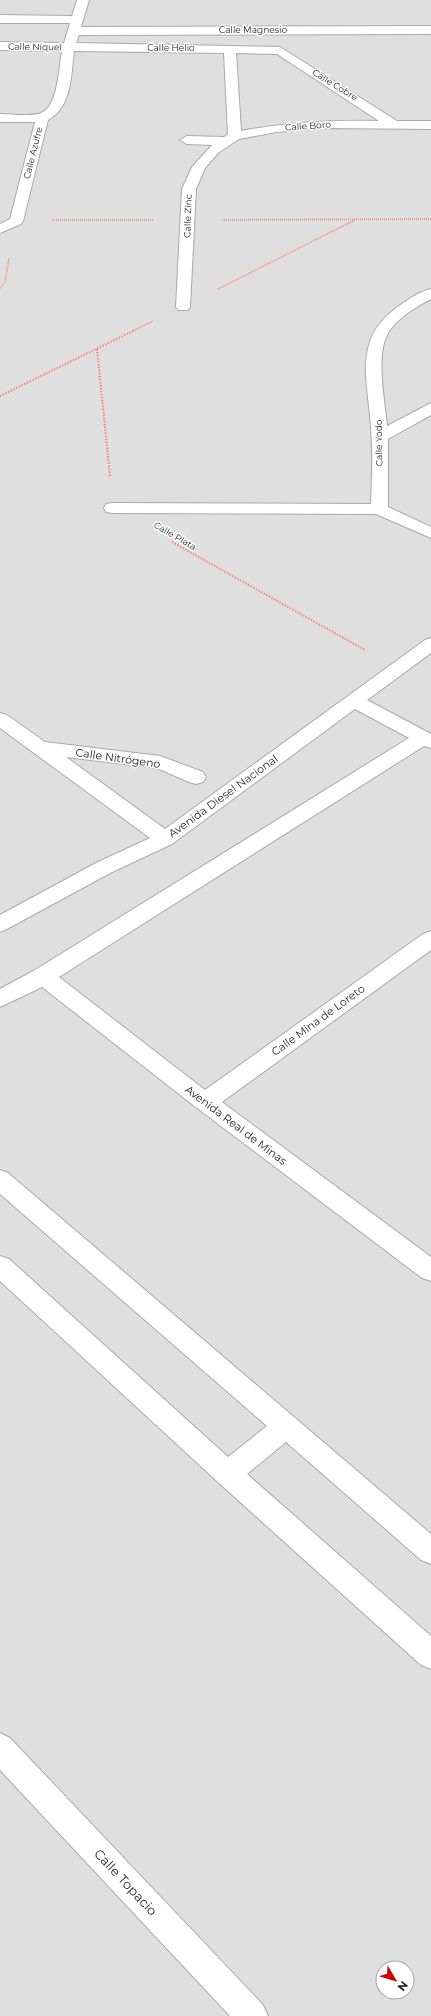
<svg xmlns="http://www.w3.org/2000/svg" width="431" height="2016" font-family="Montserrat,sans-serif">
<rect width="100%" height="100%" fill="#f2efe9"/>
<path fill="#e0dfdf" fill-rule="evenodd" d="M0,0H431V2016H0ZM383,1968H407V1992H383Z"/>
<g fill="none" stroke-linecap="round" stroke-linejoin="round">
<defs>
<path id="minor" d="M77,0H89L81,27L431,26V34L79,35L76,43L280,47L397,121H431V129L325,128L277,132L239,139L218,153L205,168L196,189L190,307L188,310H178L176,307L182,189L192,167L212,145L187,144L180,140L187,136L224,137L228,134L224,53L74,51C71,75 72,107 48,120L23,221L21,224L0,233V224L10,219L35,122H0V114C10,114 32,117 41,113C58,107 59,67 62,51L0,50V42L64,43L70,23H0V15L72,16ZM236,53L277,54L379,121C332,120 288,122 241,131Z
M431,289V299C416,307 400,316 390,330C374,352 385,400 387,426L431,403V415L388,439V507L431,527V538L376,514L112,513L106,512L104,508L106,504L112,503L371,504C372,479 373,453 371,428C368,380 352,338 399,306C409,299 420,291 431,289Z
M431,638V653L367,700L431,734V748L424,746L59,977L205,1090L423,934L431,931V950L222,1102L431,1257V1281L422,1278L197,1108L42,987L0,1007V989L35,970L409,738L355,709L172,844L110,873L7,929L0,932V915L96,863L150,838L0,728V713L7,715L45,742L160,756L203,772L206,777L203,782L196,784L189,782L157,768L66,757L165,829L425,640Z
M0,1170L8,1173L431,1534V1564L421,1560L286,1442L247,1474L431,1636V1669L421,1665L219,1483L0,1281V1256L9,1259L228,1457L267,1426L0,1194Z
M0,1733L10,1738L263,2005L268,2016H230L0,1770Z"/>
</defs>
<use href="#minor" stroke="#a9a9a9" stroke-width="2"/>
<path stroke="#fa8072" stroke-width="1.5" stroke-dasharray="1 1" stroke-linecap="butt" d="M52,220H153
M222,220L431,219
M0,288L5,282L9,258
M218,289L355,220
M133,331L153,321"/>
<path stroke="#fa8072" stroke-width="2" stroke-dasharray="1.5 1.5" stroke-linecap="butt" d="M97,349L110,476
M0,396L135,330
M172,542L365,650"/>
<use href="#minor" fill="#fff" fill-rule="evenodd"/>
</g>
<g text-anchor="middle" stroke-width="3" stroke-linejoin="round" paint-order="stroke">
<g font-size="9" fill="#222" stroke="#fff">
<text x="253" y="33">Calle Magnesio</text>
<text transform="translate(35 47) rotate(1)" y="3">Calle Níquel</text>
<text x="171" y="51">Calle Helio</text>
<text transform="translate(335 85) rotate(32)" y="3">Calle Cobre</text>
<text transform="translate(308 126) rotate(-4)" y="3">Calle Boro</text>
<text transform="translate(33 153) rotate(-76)" y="3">Calle Azufre</text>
<text transform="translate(188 216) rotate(-88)" y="3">Calle Zinc</text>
<text transform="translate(379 443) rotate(-91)" y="3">Calle Yodo</text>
<text transform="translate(175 536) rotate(30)" y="3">Calle Plata</text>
</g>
<g font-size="11" fill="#222" stroke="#fff">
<text transform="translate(118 758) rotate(8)" y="4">Calle Nitrógeno</text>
<text transform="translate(223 796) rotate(-36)" y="4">Avenida Diesel Nacional</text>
<text transform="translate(318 1020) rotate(-36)" y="4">Calle Mina de Loreto</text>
<text transform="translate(236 1125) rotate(37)" y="4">Avenida Real de Minas</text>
</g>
<g font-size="13" fill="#222" stroke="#fff">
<text transform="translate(126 1882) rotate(47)" y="5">Calle Topacio</text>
</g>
</g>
<g transform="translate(395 1980) rotate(128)"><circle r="19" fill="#ffffff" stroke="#a7a7a7"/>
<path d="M0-3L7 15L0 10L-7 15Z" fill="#d40000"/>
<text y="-6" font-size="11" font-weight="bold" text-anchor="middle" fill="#222222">N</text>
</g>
</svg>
